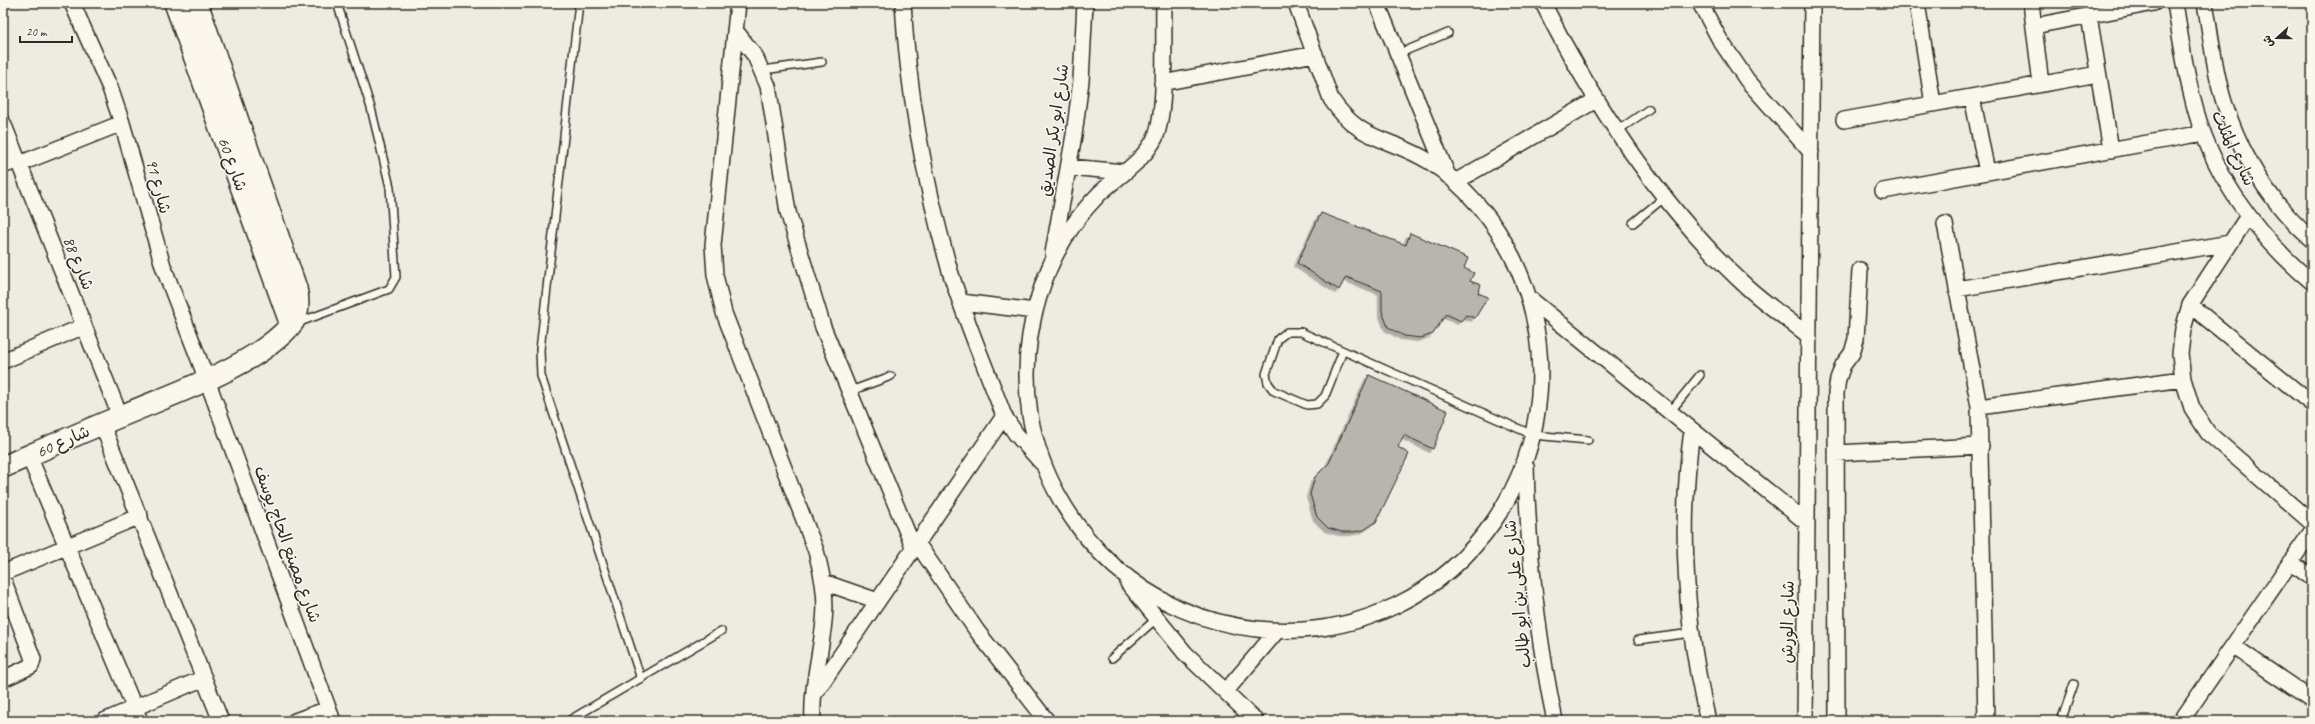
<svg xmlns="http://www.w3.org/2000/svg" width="2315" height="724" font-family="Caveat,'Playpen Sans Arabic',sans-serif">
<defs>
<filter id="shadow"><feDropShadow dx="-3.5" dy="3.5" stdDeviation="0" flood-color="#0004"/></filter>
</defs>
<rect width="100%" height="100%" fill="#eeebe0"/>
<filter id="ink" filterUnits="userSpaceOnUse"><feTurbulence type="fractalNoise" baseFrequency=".025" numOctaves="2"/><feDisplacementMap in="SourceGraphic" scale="8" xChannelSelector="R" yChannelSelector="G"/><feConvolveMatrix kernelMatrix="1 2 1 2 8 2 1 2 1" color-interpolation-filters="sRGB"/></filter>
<g filter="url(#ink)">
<path fill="#b8b5ae" stroke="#2b2b2b" filter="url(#shadow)" d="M1321,213L1406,245L1410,233L1468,258L1464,268L1474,273L1470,281L1481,285L1478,293L1488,297L1475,318L1466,315L1461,321L1446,314L1433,334L1421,338L1404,336L1388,327L1382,311V291L1346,277L1339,290L1297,263Z
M1369,375L1448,411L1433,449L1404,435L1398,447L1409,454L1376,522L1364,530L1353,532H1342L1328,528L1317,517L1310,494L1315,477L1329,463Z"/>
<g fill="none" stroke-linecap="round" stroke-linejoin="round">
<defs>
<path id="lane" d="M579,3L540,350L541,376L641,679
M1398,54L1448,33
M763,70L822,62
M1617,131L1649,109
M1633,223L1665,197
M297,323L389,289L396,277L390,187L371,108L337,3
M1343,351L1325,396L1317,404L1307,405L1274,391L1268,383L1266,374L1278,339L1287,332H1301L1533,435L1588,440
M848,392L891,376
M1670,412L1700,375
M1638,640L1692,633
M1112,658L1156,619
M568,721L721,631
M2061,721L2074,684"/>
<path id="street" d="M72,3L110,88L122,123L163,266L207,380L333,721
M738,3L713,245L715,275L724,313L816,551C822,574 827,597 824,621C821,654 811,687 813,721
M903,3C908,93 925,184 950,271C965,320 986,368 1004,416L1016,434L1041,462
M1164,3C1163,35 1167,112 1155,138C1143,162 1118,176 1099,194C1043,251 1018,336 1030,415C1040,473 1070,526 1114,566C1154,602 1204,623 1257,629C1462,650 1601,440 1513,258C1495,221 1464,184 1430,162C1391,137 1360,143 1331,99L1296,3
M1377,3L1448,176
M1543,3C1591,101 1666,213 1747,287C1767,305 1789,320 1809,336
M1700,3L1720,40L1747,80L1811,152
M1917,3L1933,104
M2031,3L2041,84
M2175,3C2180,34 2184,65 2192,96C2209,170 2254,234 2312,282
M2205,3C2211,35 2214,71 2224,102C2241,155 2270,203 2312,240
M2089,16L2111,150
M2034,26L2154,3
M735,30L755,56L768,86L788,212L823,327L914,549
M1162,83L1315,54
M1972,97L1987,172
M1844,120L2098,74
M3,123L120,416
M19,164L122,123
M3,166L18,160
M1069,167L1124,172
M1455,182L1596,100
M1883,191L2203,133
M2248,216L2190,305L2183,329L2180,354L2183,379L2192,408L2208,433L2312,523
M1945,224L1979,407L1986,721
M1053,253L1074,135L1081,81L1085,3
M1957,289L2230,243
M1529,298L1807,523
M961,302L1035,311
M2190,305L2312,404
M3,361L84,326
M1979,407L2183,379
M102,424L221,721
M1692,430C1679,527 1685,625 1708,721
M1836,453L1981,446
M29,456L140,721
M1526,466C1528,553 1537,636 1555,721
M917,543L977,631L1047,721
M2290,562L2312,578
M3,573L140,516
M3,579L33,659L31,666L3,679
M823,582L878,601
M1128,583L1185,653L1256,721
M2233,646L2312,700
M1226,691L1277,631
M815,693L1004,416
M104,721L204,678
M295,721L328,709
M1805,721L1812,3
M1837,721L1836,393L1838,379L1843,365L1852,353L1856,339L1860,270
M2181,721L2312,531"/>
<path id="secondary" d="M175,3L291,325
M3,467C44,449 84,431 126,414C175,393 255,366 290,326C300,315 299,301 296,288L197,3"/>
</defs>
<use href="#lane" stroke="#2b2b2b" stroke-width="10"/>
<use href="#street" stroke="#2b2b2b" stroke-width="18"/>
<use href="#secondary" stroke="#2b2b2b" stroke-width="24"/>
<use href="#lane" stroke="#fbf7ec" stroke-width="7"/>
<use href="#street" stroke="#fbf7ec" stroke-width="15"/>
<use href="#secondary" stroke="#fbf7ec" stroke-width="21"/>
</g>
</g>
<g text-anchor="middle" stroke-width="3" stroke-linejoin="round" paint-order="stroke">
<g font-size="17" fill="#2b2b2b" stroke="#fbf7ec">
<text transform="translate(1053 130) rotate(-82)" y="6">شارع ابو بكر الصديق</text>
<text transform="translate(2234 148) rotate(65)" y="6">شارع المثلث</text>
<text transform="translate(233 164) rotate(70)" y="6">شارع 60</text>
<text transform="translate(159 186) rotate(75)" y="6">شارع 91</text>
<text transform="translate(79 263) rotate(68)" y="6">شارع 88</text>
<text transform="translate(63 441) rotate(-24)" y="6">شارع 60</text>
<text transform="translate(288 544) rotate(70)" y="6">شارع مصنع الحاج يوسف</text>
<text transform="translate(1517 594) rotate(-96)" y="6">شارع على بن ابو طالب</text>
<text transform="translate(1787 622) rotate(-89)" y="6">شارع الورش</text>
</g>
</g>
<rect width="2315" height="724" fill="none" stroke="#fbf7ec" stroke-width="16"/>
<rect x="8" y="8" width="2299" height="708" fill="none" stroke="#2b2b2b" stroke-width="1.5" filter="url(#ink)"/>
<g transform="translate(2277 38) rotate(249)" stroke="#fbf7ec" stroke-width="3" paint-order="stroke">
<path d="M0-3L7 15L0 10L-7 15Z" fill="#2b2b2b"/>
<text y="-6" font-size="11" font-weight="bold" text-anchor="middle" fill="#2b2b2b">ش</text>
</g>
<path d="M20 36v6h52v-6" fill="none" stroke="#2b2b2b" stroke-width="2"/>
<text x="26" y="36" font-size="12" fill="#2b2b2b" stroke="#fbf7ec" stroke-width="3" paint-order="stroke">20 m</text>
</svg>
